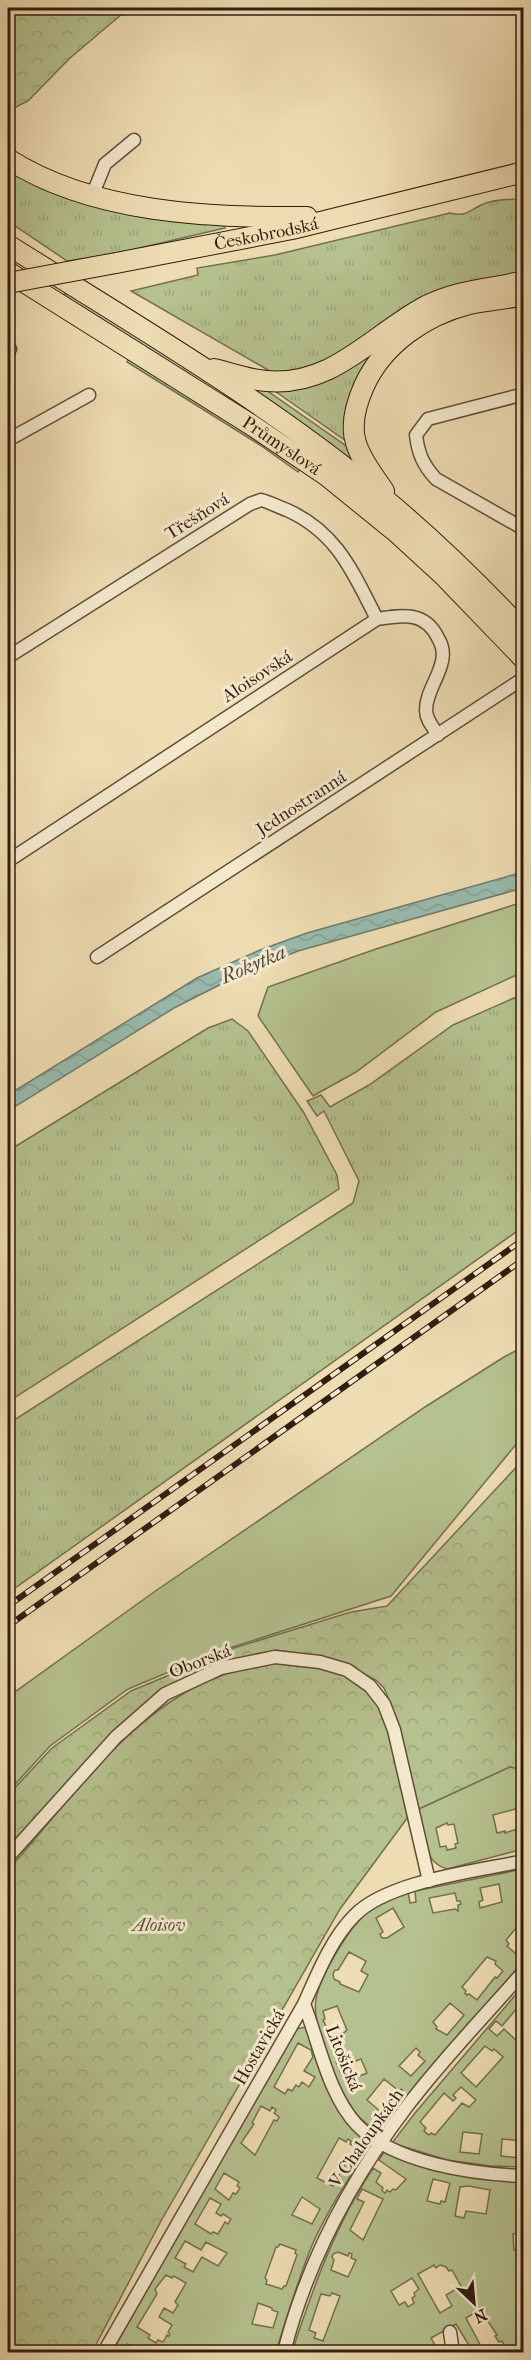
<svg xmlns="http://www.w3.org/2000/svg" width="531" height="2360" font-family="'IM FELL French Canon',serif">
<defs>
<pattern id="grass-tufts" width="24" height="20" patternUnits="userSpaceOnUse" patternTransform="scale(1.5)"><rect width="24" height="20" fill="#b5c18e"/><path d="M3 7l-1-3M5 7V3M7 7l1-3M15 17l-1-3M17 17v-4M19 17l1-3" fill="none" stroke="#9ca579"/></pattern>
<pattern id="forest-crowns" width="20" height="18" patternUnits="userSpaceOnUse" patternTransform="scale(1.5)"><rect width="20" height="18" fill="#b5c18e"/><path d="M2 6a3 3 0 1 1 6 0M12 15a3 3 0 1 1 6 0" fill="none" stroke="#9ca579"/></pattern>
<pattern id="water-waves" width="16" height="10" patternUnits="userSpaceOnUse" patternTransform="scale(1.5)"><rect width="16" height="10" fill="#99bbae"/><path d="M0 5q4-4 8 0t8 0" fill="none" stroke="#84a095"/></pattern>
</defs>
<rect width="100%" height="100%" fill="#eedcb2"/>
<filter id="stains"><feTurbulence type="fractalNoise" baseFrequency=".00333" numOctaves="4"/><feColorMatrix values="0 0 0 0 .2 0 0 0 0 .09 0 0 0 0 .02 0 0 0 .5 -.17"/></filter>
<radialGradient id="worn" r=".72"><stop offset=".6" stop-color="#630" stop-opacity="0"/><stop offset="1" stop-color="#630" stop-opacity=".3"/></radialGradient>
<path fill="url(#grass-tufts)" stroke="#72704f" stroke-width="1.5" d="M8,170L223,225L225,228L114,254L67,261L8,221Z
M523,199V275L317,369L268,375V370L131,291L198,275L197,268L275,255L450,213C465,217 469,211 481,205C492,199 512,199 523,199Z
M70,293C154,346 240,396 317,458L60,295Z
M376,350L349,443L272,389Z
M130,358L301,467L298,472L260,445L127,362Z
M249,386L266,390L352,450L355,464L250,389Z
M523,994V1227L8,1593V1424L353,1203L359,1181L324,1111L317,1116L307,1101L321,1095L330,1107L369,1085L453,1025Z
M232,1019L248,1031L304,1113L337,1175L339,1189L8,1402V1151L208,1028Z"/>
<path fill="url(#forest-crowns)" stroke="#72704f" stroke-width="1.5" d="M8,8H129L70,58L28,101L8,111Z
M523,1460V1770L510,1767L417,1810L400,1727L384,1688L376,1680L360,1672L306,1655L276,1650L244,1658L168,1690L8,1850V1795L52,1748L131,1691L234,1648L351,1612L387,1606Z
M260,1663C286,1664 324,1663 348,1676C395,1702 398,1769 408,1817L340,1909L161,2221L92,2352H8V1870C64,1808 114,1733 188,1691C210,1678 236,1671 260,1663Z"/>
<path fill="#b5c18e" stroke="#72704f" stroke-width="1.5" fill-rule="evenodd" d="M523,902V972L436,1012L356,1072L313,1096L258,1016L268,987L376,949Z
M523,1347V1436L391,1596L217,1652L128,1689L50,1746L8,1792V1697L154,1592L425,1407L504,1357Z
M510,1767L523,1770V1825L519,1808L493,1815L497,1833L505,1831V1833L523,1827V1849L447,1869C422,1862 422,1831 419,1809ZM447,1823L448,1825L454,1824L458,1843L455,1844L456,1848L447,1850L446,1846L440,1847L436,1828Z
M523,1869V1920L506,1940L509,1944L507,1946L515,1953L523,1947V1962L378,2133C371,2127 363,2121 357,2115C340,2095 311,2025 316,1999C320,1976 351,1924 370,1910C381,1902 395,1897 408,1892L410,1903L416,1902L415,1891ZM499,1884L502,1902L480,1908L479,1902L483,1900L480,1888ZM455,1893L457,1901H460L461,1904L458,1905V1911L455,1909L433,1913L429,1898ZM393,1908L404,1927L387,1938H382L380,1934L383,1932L376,1918ZM349,1952L366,1961L361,1971L368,1975L359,1992L340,1984V1982L334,1979L333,1974L335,1970H338ZM487,1957L496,1961L495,1964L503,1971L497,1978L495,1977L477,2000L469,1994L467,1995L465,1993L466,1991L462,1987ZM450,2003L464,2015L447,2035L436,2029L437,2027L433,2022ZM337,2006L347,2030L339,2037L338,2034L331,2036L323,2020L325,2019L323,2011ZM416,2048L420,2052L418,2055L425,2061L411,2076L399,2066ZM350,2056L353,2062L361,2059L367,2073L345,2082L336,2062ZM384,2079L399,2091L401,2089L403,2091L397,2100L394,2098L381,2112L367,2100Z
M523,1986V2001L502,2026L496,2021L489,2029L497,2036L504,2029L516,2040L523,2032V2141L502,2139L501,2156L520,2158L521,2147L523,2148V2167L491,2166L447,2160L392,2143L415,2113ZM485,2046L492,2051L494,2049L503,2057L476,2087L461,2073ZM461,2087L476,2100L469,2107L462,2103L435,2135L431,2133L429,2135L424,2131L426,2128L420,2122L444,2093L453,2101L456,2098L453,2095ZM463,2132L482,2134L479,2154L460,2152Z
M307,2027L315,2057L327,2085L371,2143C350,2176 329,2208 313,2243C298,2279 287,2316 276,2352H263L245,2347L242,2352H143L127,2344L122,2352H112L294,2029ZM298,2043L311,2050L313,2057L304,2071L315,2077L309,2087L302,2082L299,2087L296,2085L292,2091L288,2089L285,2094L274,2087ZM261,2106L270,2111L272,2107L276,2110L274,2113L279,2117L277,2121L274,2120L255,2155L241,2143L254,2124L252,2123ZM339,2138L346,2142L348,2139L351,2141L350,2144L355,2147L333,2186L317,2178ZM224,2173L239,2182L237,2186L240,2188L236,2194L233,2193L229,2200L215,2189ZM302,2197L320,2209L312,2224L292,2215ZM210,2198L221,2204L216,2213L221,2216L223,2214L231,2219L228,2224L225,2222L218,2234L213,2232L211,2234L195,2224ZM185,2241L201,2250L206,2242L227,2253L218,2266L202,2257L193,2272L184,2267L186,2264L175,2258ZM280,2244L296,2250L295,2253L297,2255L286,2286H284L282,2289L266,2284L267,2280L265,2278L276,2247H278ZM166,2275L172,2278L174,2276L186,2283L175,2302L178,2305L173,2313L164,2308L159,2317L172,2325L168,2332L170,2334L169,2336L167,2335L163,2342L158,2340L156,2343L148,2338L150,2335L137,2327L157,2294L155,2289ZM258,2303L272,2308V2310L278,2312L273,2328L252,2324Z
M384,2152C429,2170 474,2180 523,2179V2233L513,2234L514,2250H523V2273L520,2275L523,2283V2310L517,2315L520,2320L523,2318V2352H501L506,2349L502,2341L499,2342L495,2336L497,2335L482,2312L478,2314L476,2312L466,2318L484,2352H473L456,2324L431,2338L439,2352H312L303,2350L302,2352H292C313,2288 335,2225 373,2168L381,2173L376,2182L383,2188L382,2191L385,2193L387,2190L390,2192L393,2189L396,2190L406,2179L379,2160ZM433,2179L450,2183L445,2202L441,2201L440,2204L427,2201ZM469,2186L490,2190L486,2214L466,2211L464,2218L455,2216L460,2187ZM362,2189L383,2199L363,2240L350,2230L364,2202L357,2199ZM338,2252L348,2256L349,2253L352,2254L351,2258L356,2260L348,2277L331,2270L334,2260L332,2257L333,2254ZM434,2265L436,2268L440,2265L446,2267L449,2271L452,2270L461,2286L446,2295L452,2306L440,2313L418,2274ZM412,2278L419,2289L414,2293L415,2296L412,2298L414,2303L408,2307L405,2302L399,2305L391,2291ZM332,2293L340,2296L323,2341L314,2338L316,2333L309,2330L321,2294L330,2296Z"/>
<path fill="url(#water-waves)" stroke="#6f7c6f" stroke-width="1.5" d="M523,872V888L298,951L241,974L174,1008L8,1111V1095L197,978L260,950L307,933Z"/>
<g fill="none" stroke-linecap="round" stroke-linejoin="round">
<defs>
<path id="street" d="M92,196L105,164L134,140
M8,350L10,349
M524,394L428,419L416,435C418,453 423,465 436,479L524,529
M8,440L89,395
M8,657L250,504L261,500C270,502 278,507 287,510C338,533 353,573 377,619
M11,859L377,619C402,615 425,611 438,638C443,646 444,656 441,665C437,680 426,694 426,710C426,720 433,727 438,735
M97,957L524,678
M8,1857L116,1737L165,1694L221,1668L275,1657L320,1662L347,1670L370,1686L384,1704L394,1730L429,1881
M304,2004C319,2042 328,2094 357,2125C394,2163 472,2174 524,2176
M450,2332L453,2352
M104,2352L304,2004C317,1975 331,1939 354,1916C387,1881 477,1871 524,1861
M284,2352C307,2262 348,2184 405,2109C441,2061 484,2017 524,1971"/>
<g id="primary">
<path d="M8,159C92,213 209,218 307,217"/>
<path d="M8,245C135,325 266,401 382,497C432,538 479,584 524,632"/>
<path id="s1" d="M116,263L292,229L524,172"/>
<path id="s2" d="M8,272L253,426L327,476L396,532L445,577L524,659"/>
<path d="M214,369C231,373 249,380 267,381C333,387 373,334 426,306C460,289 489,290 524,281"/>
<path d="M384,491C374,476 361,460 356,443C350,424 356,404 364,386C383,344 425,315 469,304C487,300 506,299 524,295"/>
</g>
</defs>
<use href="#street" stroke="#604e38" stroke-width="15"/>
<use href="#primary" stroke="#301e10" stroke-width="22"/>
<use href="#street" stroke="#f4e8cd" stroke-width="12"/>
<use href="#primary" stroke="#eedcb2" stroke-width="20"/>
<defs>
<path id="rail" d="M8,1606L524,1239
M8,1626L524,1259"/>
</defs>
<use href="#rail" stroke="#301e10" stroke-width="6"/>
<use href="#rail" stroke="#f4e8cd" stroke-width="4" stroke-dasharray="11" stroke-linecap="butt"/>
<defs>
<path id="primary-bridge" d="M8,283L116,263"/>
</defs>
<use href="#primary-bridge" stroke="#301e10" stroke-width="22" stroke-linecap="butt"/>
<use href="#primary-bridge" stroke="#eedcb2" stroke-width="20"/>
</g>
<g text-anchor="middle" stroke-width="6" stroke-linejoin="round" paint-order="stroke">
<g font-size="18" fill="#301e10" stroke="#f4e8cd">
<text dy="6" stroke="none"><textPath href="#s1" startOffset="153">Českobrodská</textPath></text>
<text dy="6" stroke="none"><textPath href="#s2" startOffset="324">Průmyslová</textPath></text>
<text transform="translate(197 516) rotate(-32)" y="6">Třešňová</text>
<text transform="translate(257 676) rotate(-33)" y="6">Aloisovská</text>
<text transform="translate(301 803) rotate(-33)" y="6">Jednostranná</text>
<text transform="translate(200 1661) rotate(-21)" y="6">Oborská</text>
<text transform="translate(259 2047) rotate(-60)" y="6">Hostavická</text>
<text transform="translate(344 2058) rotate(68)" y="6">Litošická</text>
<text transform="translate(366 2138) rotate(-55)" y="6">V Chaloupkách</text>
</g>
<g font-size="18" font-style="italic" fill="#584f36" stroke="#f4e8cd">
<text x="159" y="1931">Aloisov</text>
</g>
<g font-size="20" font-style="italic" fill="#504d3f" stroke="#f4e8cd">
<text transform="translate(253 964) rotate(-23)" y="7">Rokytka</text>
</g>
</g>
<rect width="531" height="2360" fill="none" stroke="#eedcb2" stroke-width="30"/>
<rect x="9" y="9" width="513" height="2342" fill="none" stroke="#301e10" stroke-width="3"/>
<rect x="15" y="15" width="501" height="2330" fill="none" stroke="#301e10" stroke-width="1.5"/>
<g transform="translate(474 2303) rotate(154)" stroke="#f4e8cd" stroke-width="4.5" paint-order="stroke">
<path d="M0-4.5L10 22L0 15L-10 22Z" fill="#301e10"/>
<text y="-9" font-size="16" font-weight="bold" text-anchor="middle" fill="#301e10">N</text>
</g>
<rect width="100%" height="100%" filter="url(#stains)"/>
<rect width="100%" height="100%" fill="url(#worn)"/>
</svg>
